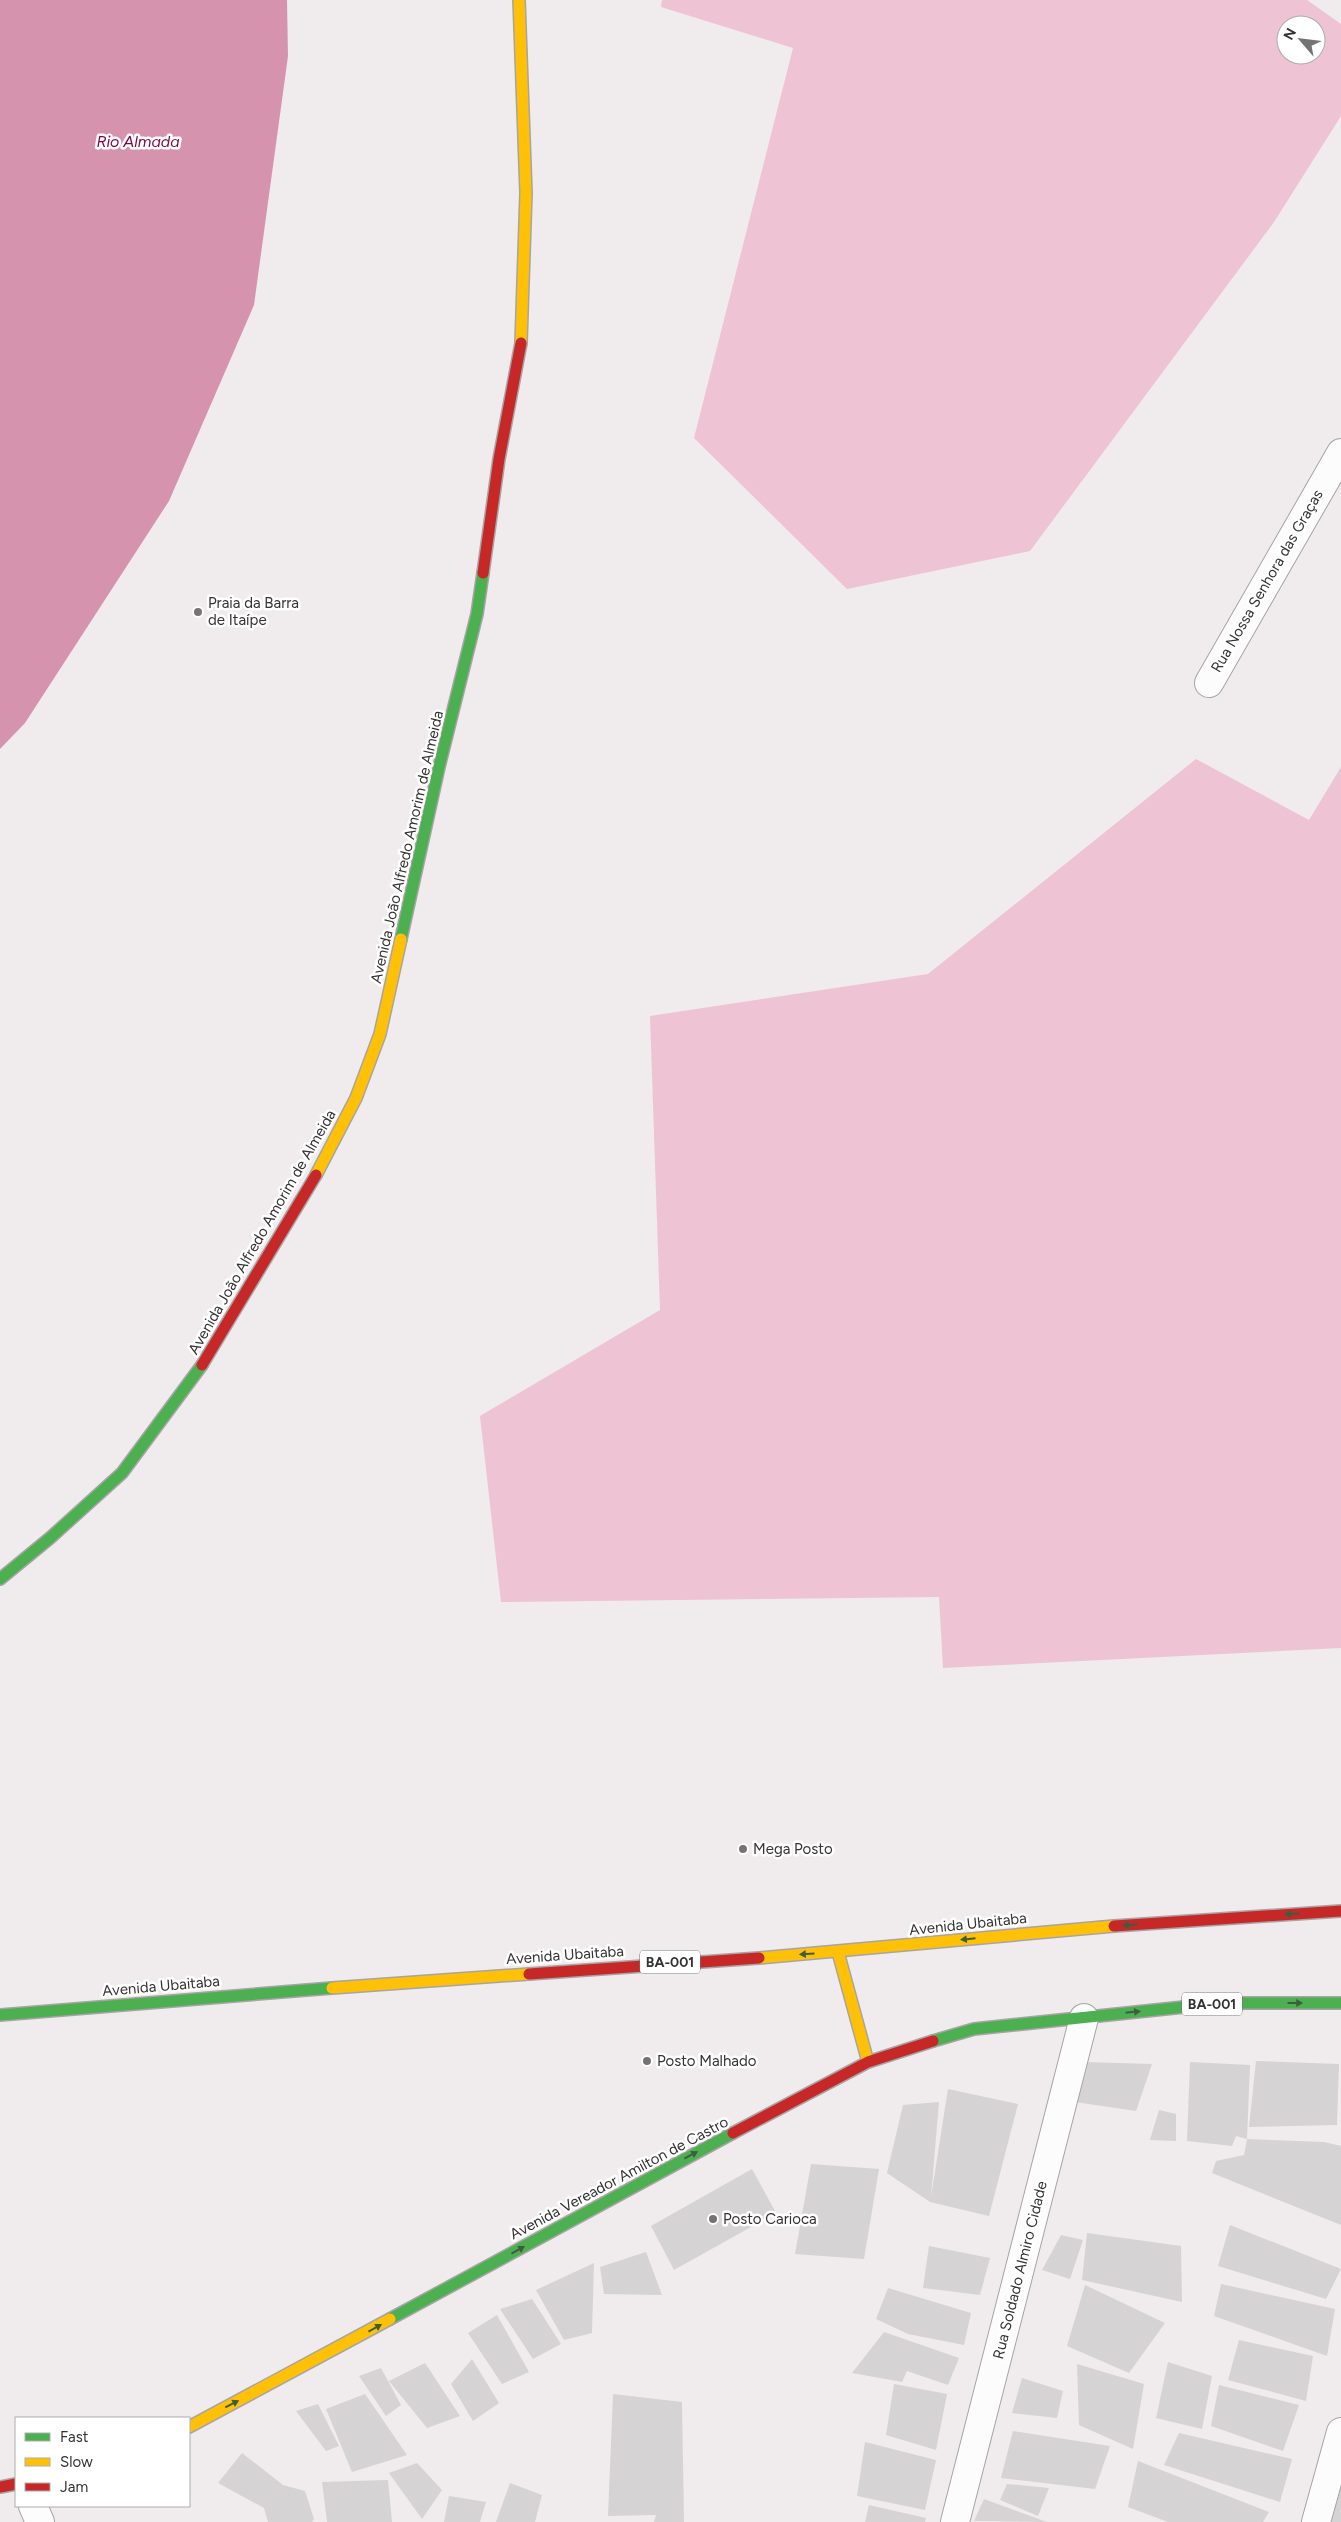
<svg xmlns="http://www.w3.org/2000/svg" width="1341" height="2522" font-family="Figtree,sans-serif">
<rect width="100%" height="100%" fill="#f0ebed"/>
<path fill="#eec3d3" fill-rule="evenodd" d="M662,0H1307L1341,24V116L1274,222L1030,551L847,589L694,438L793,48L661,7ZM1286,25H1316V55H1286Z
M1196,759L1309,820L1341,767V1648L943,1668L939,1597L501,1602L480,1416L660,1310L650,1016L928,974Z"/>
<path fill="#d693ae" d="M0,0H287L288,56L254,305L169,501L25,723L0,749Z"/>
<path fill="#d6d3d4" d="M1256,2061L1339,2064L1337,2125L1249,2127Z
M1086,2062L1152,2064L1136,2111L1068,2101Z
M1190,2062L1250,2065L1247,2139L1236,2136L1232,2146L1187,2141Z
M948,2089L1018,2104L989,2216L930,2202L887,2173L903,2105L939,2102L931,2197Z
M1159,2110L1176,2114V2141L1150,2140Z
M1247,2139L1324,2142L1341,2146V2225L1212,2173L1216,2161L1244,2155Z
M811,2164L879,2169L864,2259L795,2254Z
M752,2169L776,2213L674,2270L651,2226Z
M1230,2225L1341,2269L1326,2299L1218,2266Z
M1087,2233L1181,2246L1182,2302L1082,2280Z
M1061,2235L1083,2240L1070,2279L1042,2270Z
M929,2246L990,2258L980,2295L923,2288Z
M646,2252L662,2295L604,2294L600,2267Z
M594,2263L592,2333L564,2340L536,2290Z
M1221,2284L1335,2309L1327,2356L1214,2316Z
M1085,2285L1165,2323L1129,2373L1067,2346Z
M888,2288L971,2313L964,2345L908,2334L876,2319Z
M532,2299L561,2344L533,2359L500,2309Z
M497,2315L529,2372L502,2384L468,2333Z
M884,2332L959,2358L948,2385L907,2371L902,2382L852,2373Z
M1239,2340L1313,2356L1306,2401L1228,2380Z
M472,2359L499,2403L473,2421L451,2384Z
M1168,2362L1212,2376L1202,2429L1156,2418Z
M425,2363L460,2416L427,2428L389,2381Z
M1077,2364L1144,2384L1133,2449L1079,2425Z
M381,2368L401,2405L386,2416L359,2376Z
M1022,2378L1063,2391L1057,2418L1012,2413Z
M894,2384L947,2394L936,2450L886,2435Z
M1219,2385L1299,2405L1283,2451L1211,2426Z
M365,2394L407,2455L352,2472L326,2409Z
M613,2394L682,2402L684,2522H654L656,2515L608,2516Z
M318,2404L339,2446L326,2451L296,2411Z
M1013,2431L1110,2446L1095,2489L1001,2478Z
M1179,2433L1292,2459L1280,2502L1164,2465Z
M865,2442L936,2460L925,2510L857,2496Z
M242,2453L283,2485L305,2491L314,2519L312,2522H268L264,2508L218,2483Z
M1138,2461L1269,2512L1263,2522H1168L1128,2507Z
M417,2463L442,2490L422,2519L389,2473Z
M1341,2476V2522H1327Z
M388,2480L392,2522H327L322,2482Z
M510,2483L542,2495L535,2522H496Z
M1007,2484L1049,2488L1038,2516L1000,2500Z
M449,2496L486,2502L480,2522H444Z
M984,2499L1047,2522L974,2521Z
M869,2505L926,2518L925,2522H865Z"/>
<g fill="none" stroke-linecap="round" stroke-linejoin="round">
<defs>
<path id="street" d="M1209,683L1341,453
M33,2506L40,2522
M955,2522L1084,2018
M1316,2522L1341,2432"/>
<path id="fast" d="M401,939L439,767L477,614L483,573
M0,1579L50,1538L122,1473L202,1365
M0,2015L332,1988
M933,2041L974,2029L1222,2003H1341
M390,2319L733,2133"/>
<path id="slow" d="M519,0L526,193L521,343
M316,1175L356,1098L380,1034L401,939
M838,1952L868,2062
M759,1958L1114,1926
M332,1988L529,1974
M189,2427L390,2319"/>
<path id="jam" d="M483,573L499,459L521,343
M202,1365L316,1175
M1114,1926L1341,1911
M529,1974L759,1958
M733,2133L868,2062L933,2041
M0,2487L16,2484"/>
</defs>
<use href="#street" stroke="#a7a4a5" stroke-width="30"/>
<use href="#fast" stroke="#a7a4a5" stroke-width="14"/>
<use href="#slow" stroke="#a7a4a5" stroke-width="14"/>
<use href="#jam" stroke="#a7a4a5" stroke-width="14"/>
<use href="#street" stroke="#fdfcfc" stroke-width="28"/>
<use href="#fast" stroke="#4caf50" stroke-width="11"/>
<use href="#slow" stroke="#ffc107" stroke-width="11"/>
<use href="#jam" stroke="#c62828" stroke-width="11"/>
</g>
<defs><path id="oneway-solid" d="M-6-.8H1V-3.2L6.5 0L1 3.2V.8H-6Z" transform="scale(1.25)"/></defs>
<g fill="#3d5e3d">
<use href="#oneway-solid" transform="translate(1292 1914) rotate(176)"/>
<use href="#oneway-solid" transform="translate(1130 1925) rotate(176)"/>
<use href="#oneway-solid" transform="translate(968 1939) rotate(174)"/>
<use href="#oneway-solid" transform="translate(807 1954) rotate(177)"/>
<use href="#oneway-solid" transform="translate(1295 2003)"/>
<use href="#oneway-solid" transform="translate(1133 2012) rotate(-6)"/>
<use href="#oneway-solid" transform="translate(691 2155) rotate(-28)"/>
<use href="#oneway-solid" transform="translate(518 2250) rotate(-29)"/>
<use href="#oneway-solid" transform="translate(375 2328) rotate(-29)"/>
<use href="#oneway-solid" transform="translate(232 2404) rotate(-27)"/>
</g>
<g fill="#767374" stroke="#fff" stroke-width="2">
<circle cx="198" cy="612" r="5"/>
<circle cx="743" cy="1849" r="5"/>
<circle cx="647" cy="2061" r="5"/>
<circle cx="713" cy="2219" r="5"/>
</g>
<g text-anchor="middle" stroke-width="5" stroke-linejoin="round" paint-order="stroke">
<g fill="#fff" stroke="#727070" stroke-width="1">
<rect x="640" y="1950.5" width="60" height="23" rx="4"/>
<rect x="1182" y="1992.5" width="60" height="23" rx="4"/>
</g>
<g font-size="14" font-weight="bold" fill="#353233">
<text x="670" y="1967">BA-001</text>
<text x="1212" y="2009">BA-001</text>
</g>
<g font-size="15" fill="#353233" stroke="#fff">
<text transform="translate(1267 581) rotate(-60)" y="5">Rua Nossa Senhora das Graças</text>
<text transform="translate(407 847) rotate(-77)" y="5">Avenida João Alfredo Amorim de Almeida</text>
<text transform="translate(262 1232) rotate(-60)" y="5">Avenida João Alfredo Amorim de Almeida</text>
<text transform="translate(968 1924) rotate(-6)" y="5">Avenida Ubaitaba</text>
<text transform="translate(565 1955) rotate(-4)" y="5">Avenida Ubaitaba</text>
<text transform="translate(161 1986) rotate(-5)" y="5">Avenida Ubaitaba</text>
<text transform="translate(619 2178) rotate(-28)" y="5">Avenida Vereador Amilton de Castro</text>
<text transform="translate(1020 2270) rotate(-76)" y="5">Rua Soldado Almiro Cidade</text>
</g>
<g font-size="15" fill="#353233" stroke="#fff" text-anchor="start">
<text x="208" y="608">Praia da Barra<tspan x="208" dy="17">de Itaípe</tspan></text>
<text x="753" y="1854">Mega Posto</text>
<text x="657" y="2066">Posto Malhado</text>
<text x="723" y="2224">Posto Carioca</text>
</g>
<g font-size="16" font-style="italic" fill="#7e0449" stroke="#fff">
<text x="138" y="147">Rio Almada</text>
</g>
</g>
<rect x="15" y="2417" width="175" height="90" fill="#ffffff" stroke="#aeadad"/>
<rect x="25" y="2433" width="25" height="8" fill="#4caf50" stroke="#aeadad"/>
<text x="60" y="2442" font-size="15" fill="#353233">Fast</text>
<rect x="25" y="2458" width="25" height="8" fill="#ffc107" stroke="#aeadad"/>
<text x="60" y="2467" font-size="15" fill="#353233">Slow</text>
<rect x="25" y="2483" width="25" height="8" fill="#c62828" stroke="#aeadad"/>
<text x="60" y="2492" font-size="15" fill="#353233">Jam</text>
<g transform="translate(1301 40) rotate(298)"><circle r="24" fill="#ffffff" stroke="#aeadad"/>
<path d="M0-4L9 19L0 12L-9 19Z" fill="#767374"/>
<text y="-8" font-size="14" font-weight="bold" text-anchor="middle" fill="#353233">N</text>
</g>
</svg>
